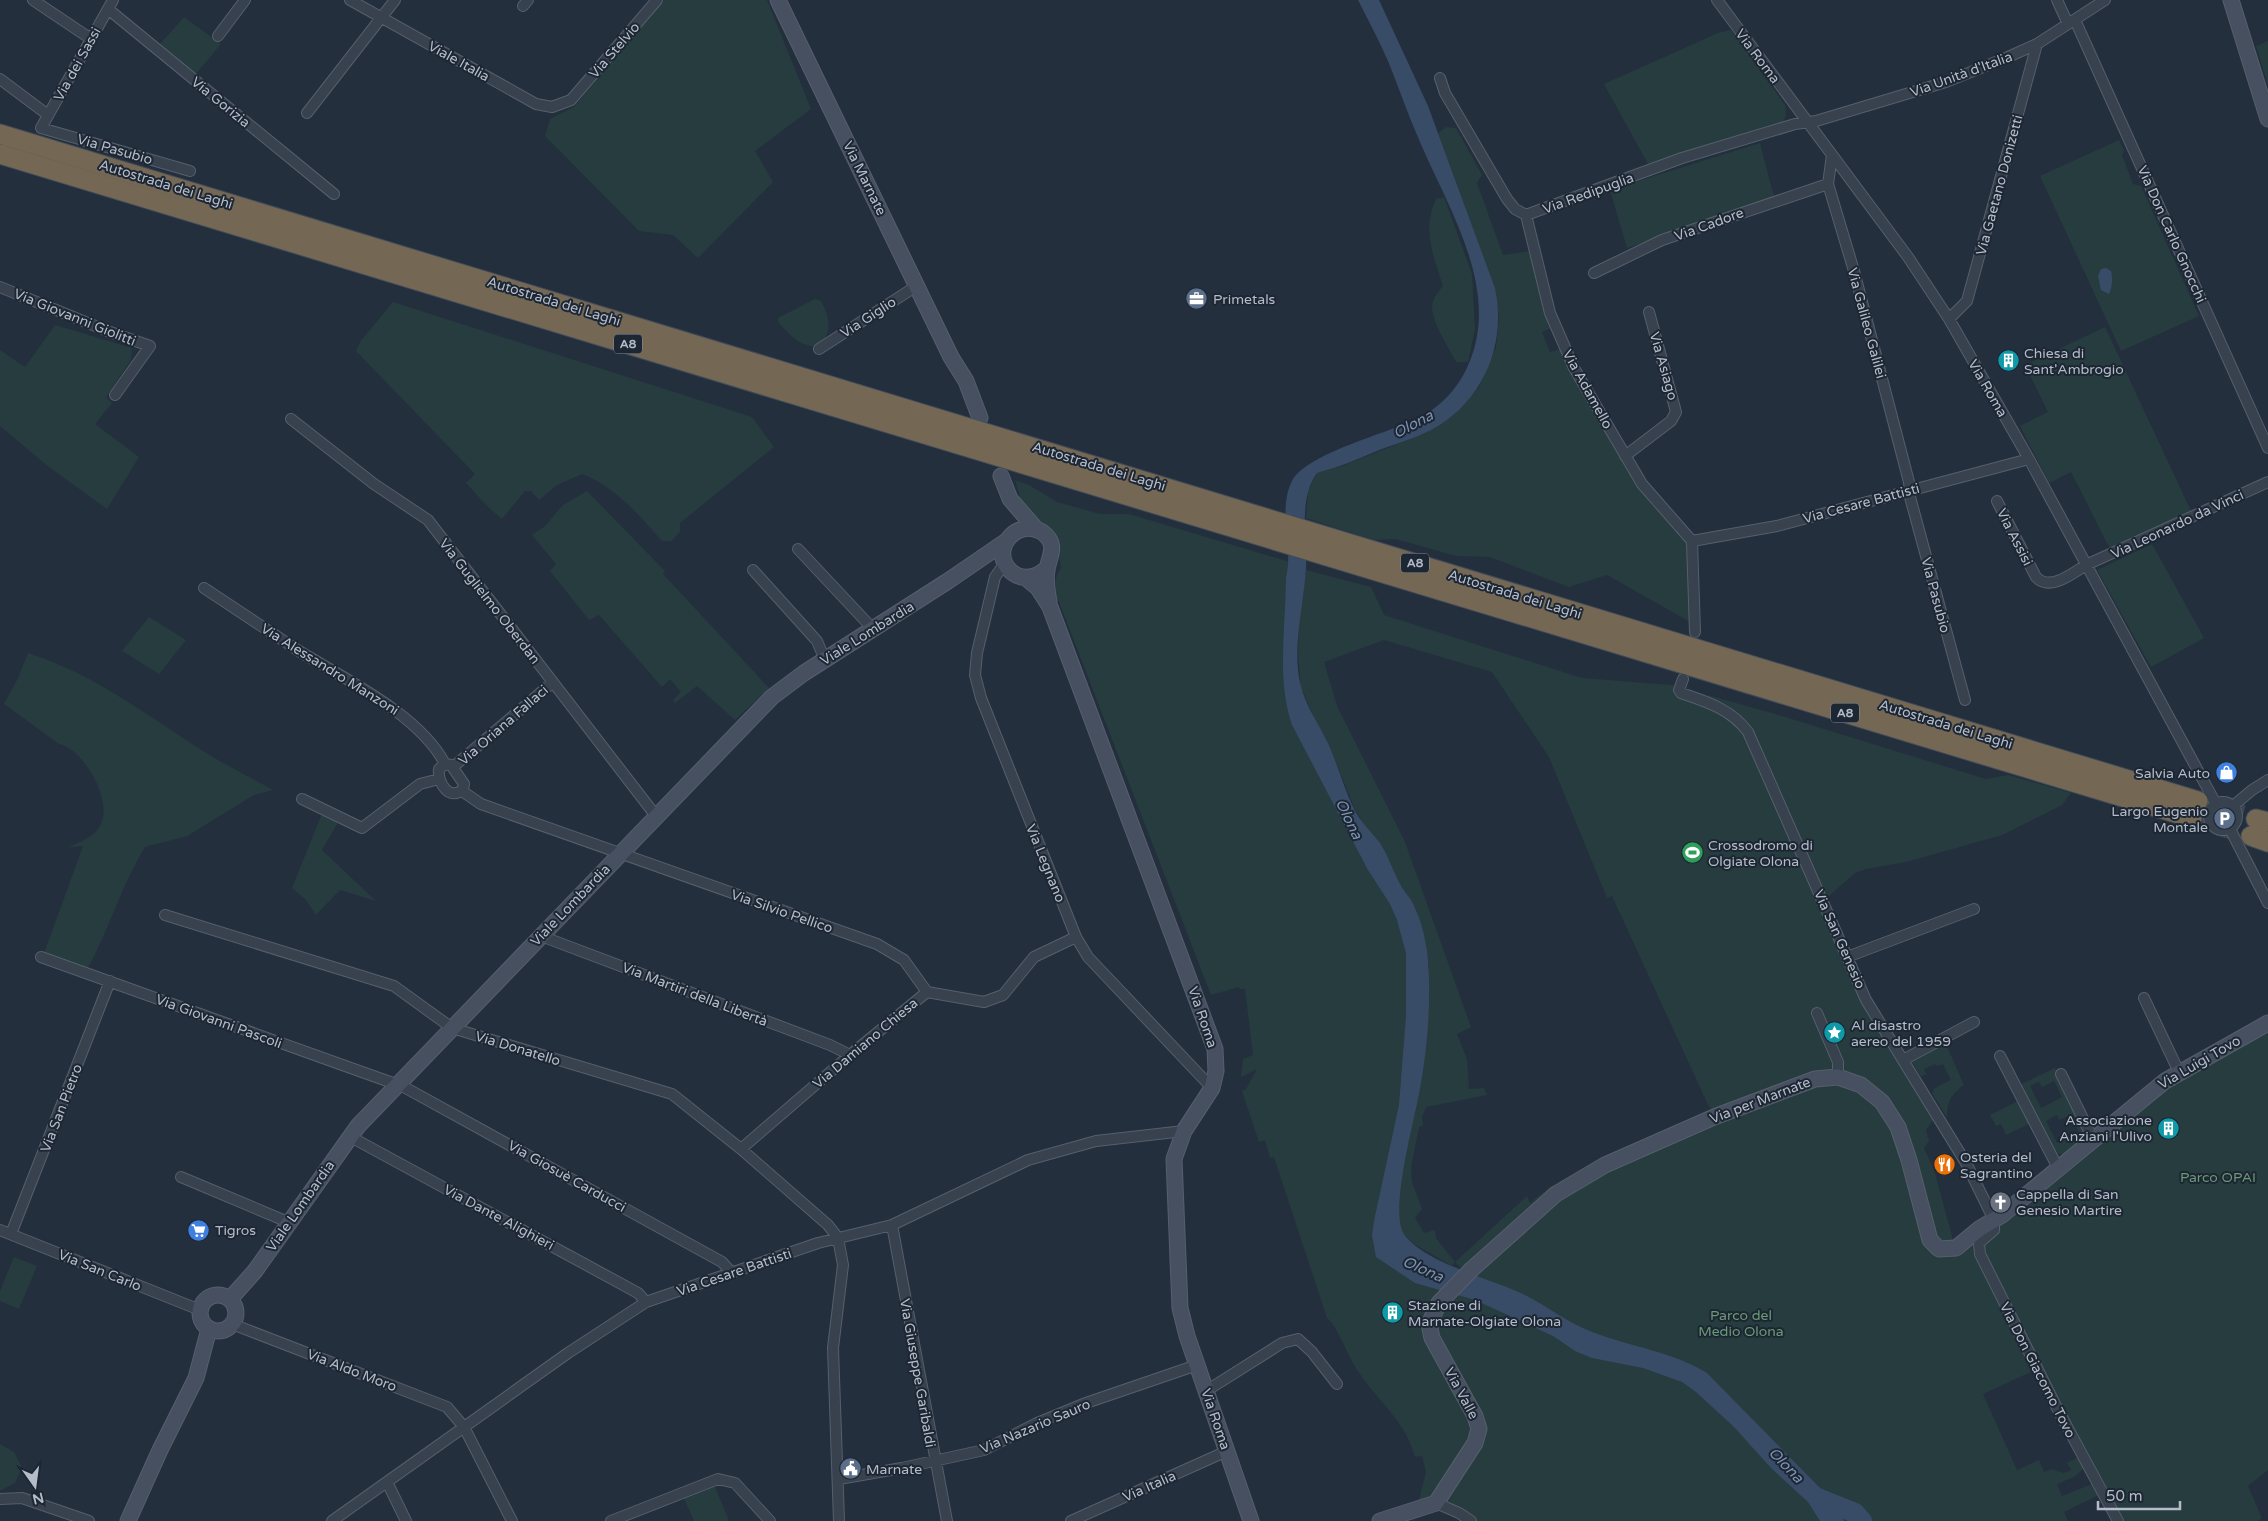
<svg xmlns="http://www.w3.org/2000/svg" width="2268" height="1521" font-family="'Varela Round',sans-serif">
<rect width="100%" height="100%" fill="#242f3e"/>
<path fill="#263c3f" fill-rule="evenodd" d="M664,0H767L811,109L755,151L773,182L698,258L673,235L639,231L545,136L550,119L574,107Z
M184,17L221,44L195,75L159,45Z
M1731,30L1785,105L1786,115L1783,123L1648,164L1604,84L1718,33Z
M2268,41V85L2256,46Z
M1446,127L1456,128L1482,175L1477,183L1503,255L1531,251L1552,328L1542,332L1550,352L1560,349L1603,428L1639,488L1689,543L1692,623L1607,575L1569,587L1490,557L1456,556L1396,539L1374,540L1306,518L1308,491L1317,473L1342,466L1423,434L1442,423L1463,406L1479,387L1496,347L1499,318L1495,288L1438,133Z
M2119,140L2124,151L2122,155L2133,184L2141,186L2199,316L2121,351L2040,176Z
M1760,143L1774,197L1627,248L1610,190Z
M1444,197L1472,274L1475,329L1468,362H1456C1448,346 1433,325 1432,307C1432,299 1438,292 1443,286C1433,255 1422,230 1436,199Z
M815,299L821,301C830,316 834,338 815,347C798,345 789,334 778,322V318Z
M393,302L752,417L774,447L680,523V532L671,541H662C639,515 614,486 582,474L557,485L539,500L531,491H525L502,519L488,507L466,483L475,474L356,351L360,342Z
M55,325L132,348L131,360L106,397L112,403L95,424L139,457L107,509L49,467L0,426V350L25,367Z
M2105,327L2191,511L2111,551L2071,472L2049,483L2020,426L2048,412L2025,365Z
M1015,480L1029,485L1057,502L1100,514H1129L1290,562V679L1410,922L1411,1024L1381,1245L1462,1269L1455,1262L1452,1266L1414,1244L1404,1234L1399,1225V1194L1407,1142L1419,1093L1428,1002L1429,966L1415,907L1399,883L1382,846L1364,825L1354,807L1327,740L1315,720L1301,687L1298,654L1299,617L1306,570L1371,587L1384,615L1582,678L1671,685L1772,713L1986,779L2008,775L2071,793L2062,805L2002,835L1906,862L1866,869L1855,873L1828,897L1826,904L1865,1000L1934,1119L1926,1130L1929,1141L1924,1148L1935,1173L1956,1251L1993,1231L2071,1163L2162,1091L2268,1029V1470L2248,1486L2262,1518L2258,1521H2118L2037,1369L1983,1394L2017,1470L2039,1460L2044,1472L2051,1469L2064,1473L2071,1470L2067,1463L2079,1457L2086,1466L2074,1477L2057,1484L2062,1496L2095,1483L2101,1494L2064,1512L2068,1521H1462L1446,1511L1418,1504L1426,1472L1422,1456L1415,1457C1406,1421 1377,1401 1358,1371C1348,1357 1339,1328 1327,1318L1274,1157L1270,1158L1265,1140L1259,1142L1242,1091L1246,1089L1257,1069L1241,1077L1243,1059L1253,1055L1245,989H1240L1239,987L1211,995L1057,597C1054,585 1054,579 1061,568L1056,539L1031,516L1021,500ZM1384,640L1492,672L1549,757L1607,898L1612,896L1709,1107L1714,1110L1804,1084L1550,1187L1530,1203L1527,1196L1455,1262L1436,1238L1435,1230L1424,1233L1415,1218L1422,1209L1412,1182L1411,1167L1419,1127L1423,1126L1422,1117L1426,1107L1487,1095L1484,1088L1469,1089L1467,1059L1457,1034L1471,1027L1405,842L1337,706L1324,662Z
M587,491L665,571L663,574L769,688L735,720L697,686L675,703L673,700L681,692L670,679L662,687L599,615L589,620L550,571L556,564L532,535L545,526L563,505Z
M2152,544L2204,638L2151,667L2097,570Z
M149,617L186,640L159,674L122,651Z
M28,653C92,673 147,715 203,751C225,765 250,777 273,790L254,795L187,836L145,847C121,886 109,931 86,971L43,956L83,846L69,847C80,842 94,837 100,826C114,802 84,749 59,744L4,704L18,678Z
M323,811L338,822L322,850L376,901L340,890L316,915L306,900L292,888Z
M1945,1042L1964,1085C1952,1093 1946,1103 1947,1118L1932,1093L1934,1091L1933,1089L1951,1080L1943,1064L1937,1066L1935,1064L1924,1069L1926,1074L1921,1077L1911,1061Z
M2055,1068L2087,1134L2064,1155L2055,1153L2021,1084ZM2054,1081L2062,1097L2041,1108L2030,1086L2039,1082L2042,1087ZM2057,1115L2059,1120L2071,1115L2079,1132L2057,1143L2046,1121Z
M2018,1101L2029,1124L2006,1135L2001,1124L1996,1126L1990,1115Z
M14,1257L37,1266L19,1309L0,1301V1291Z
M0,1444L14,1452L22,1468L15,1483L0,1491Z
M714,1484L729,1521H694L683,1496Z"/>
<path fill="#394c67" d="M1358,0H1379L1428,106L1495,288C1507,345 1483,402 1431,430C1416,438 1398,443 1382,449C1360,458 1340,467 1317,473C1298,499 1307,538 1306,568C1304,603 1291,652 1301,686C1306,707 1319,724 1328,743C1339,767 1345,794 1358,816C1365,826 1373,834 1380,843C1388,855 1393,871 1400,884C1404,892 1412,899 1415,908C1425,929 1429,958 1429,980C1430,1017 1426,1058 1419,1094C1414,1121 1389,1213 1404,1234C1424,1263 1492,1279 1525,1295C1549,1307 1569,1324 1595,1333C1632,1347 1673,1352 1707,1373L1826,1494L1844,1521H1820L1808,1502L1771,1468L1734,1427L1696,1392L1682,1382L1643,1368L1592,1358L1575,1351L1553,1336L1475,1300L1415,1283L1376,1257L1372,1235L1374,1221L1399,1105L1406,1016V953L1397,920L1390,904L1368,870L1292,725C1276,678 1286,626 1286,577C1294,546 1277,511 1292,481C1307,453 1389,433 1419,418C1442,406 1460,386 1469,363C1501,289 1448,208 1420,142C1408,115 1399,88 1388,61C1379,40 1368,20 1358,0Z
M2106,268L2111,271C2113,278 2112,288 2109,294L2101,290L2098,276L2101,269Z"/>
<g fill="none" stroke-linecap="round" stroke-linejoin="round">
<path stroke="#394c67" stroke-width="20" d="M1818,1498L1855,1513L1862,1521"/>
<path stroke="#3a4453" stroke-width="19" stroke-dasharray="19 9" stroke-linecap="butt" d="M2198,801L2256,819
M2192,818L2251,836"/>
<defs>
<path id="street" d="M33,0L91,39
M113,0L41,128L190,171
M350,0L536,104L552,107L571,100L657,0
M1717,0L1908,257L1949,319L2029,459L2216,804
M2057,0L2068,24
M523,6L528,0
M108,9L334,194
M2075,20L2268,448
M218,36L245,0
M1440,78L1445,93L1507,199L1515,209L1526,215L1682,158L1795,124L1816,121L1946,82L2008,57L2037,44L2105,0
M0,79L48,115
M307,113L395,0
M1832,155L1828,184L1854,271L1909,482L1910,497L1965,700
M1526,215L1550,313L1574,368L1642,484L1692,541
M1594,273L1662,240L1828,184
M0,287L110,332L150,346L115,395
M1949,319L1967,301L2037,44
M819,349L918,285
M291,419L374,484L428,520L656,816
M1625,456L1671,421L1676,412L1649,312
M1997,501L2036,577C2050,592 2073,573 2086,565L2268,482
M1692,541L1777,526L2029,459
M1692,541L1695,632
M798,549L873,629
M1005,563L995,577L977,653L975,675L981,698L1076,937L1088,957L1212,1088
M753,570L817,641L825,660
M204,588C236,609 267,630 299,651C345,679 420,715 445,764
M1683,679L1679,690L1681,693C1707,702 1731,709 1748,732L1866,1000L1966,1163L1994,1220V1230L1979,1243L1980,1254L2057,1408L2118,1521
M445,764L451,765L464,784L463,789C450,802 437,783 439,769Z
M453,767L553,682
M462,791L481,804L877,944L904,960L927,992
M302,799L362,828L420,784L439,779
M2209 816a14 14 0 1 1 28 0a14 14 0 1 1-28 0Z
M2233,806L2252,790L2268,780
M2230,829L2268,903
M165,915L394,986L452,1028L672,1094L741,1149L828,1225L838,1238L843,1265L833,1348L839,1521
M541,936L830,1045L850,1055
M41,957L404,1087L722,1262L732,1273
M1847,957L1974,909
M2144,998L2179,1072
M1817,1013L1838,1062V1077
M2000,1056L2058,1168
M1903,1060L1974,1022
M2061,1074L2093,1139
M349,1136L638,1293L646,1302
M741,1149L850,1055L927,992L984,1002L1003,995L1034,957L1076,937
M181,1177L288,1222
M892,1225L947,1521
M0,1230L200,1310
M11,1234L110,981
M232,1324L447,1407L464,1427L512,1521
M1206,1391L1282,1343L1298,1339L1312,1352L1337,1384
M839,1479L902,1468L984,1450L1037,1423L1083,1404L1197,1365
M387,1482L406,1521
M0,1499L22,1498L89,1521
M1436,1503L1459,1513L1471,1521
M332,1521L568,1353L646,1302L818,1243L892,1225L1028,1160L1096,1141L1184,1131
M611,1521L718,1479L735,1483L770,1521
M1071,1521L1227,1451"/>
<path id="secondary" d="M778,0L951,357L966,381L980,418
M2231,0L2268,119
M1001,476L1010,499L1037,530
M1047,568C1036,579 1018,582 1007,567C992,546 1019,518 1042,532C1059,544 1049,556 1047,570C1045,580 1047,591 1049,601
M1026,578L1038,588L1050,607L1215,1049L1216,1071L1212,1088L1184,1131L1174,1159L1180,1308L1187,1336L1251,1521
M200 1313a18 18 0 1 1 36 0a18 18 0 1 1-36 0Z
M230,1299L255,1271L358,1126L772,697L804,673L948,581L1005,542
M128,1521L160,1450L196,1378L209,1329
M1380,1521L1436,1503L1475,1443L1479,1429L1475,1416L1432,1338L1429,1324L1439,1303L1472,1269L1556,1194L1605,1165L1714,1117L1815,1079L1838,1077L1861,1085L1882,1102L1898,1127L1909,1160L1930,1240L1939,1249L1956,1248L1979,1229L2002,1215L2165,1081L2268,1023"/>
<path id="highway" d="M0,134L2198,801
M0,154L2192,818
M2256,819L2268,822
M2251,836L2268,842"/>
</defs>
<use href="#street" stroke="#565f6c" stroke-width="12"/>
<use href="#secondary" stroke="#565f6c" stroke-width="17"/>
<use href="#highway" stroke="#434c59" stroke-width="21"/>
<use href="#street" stroke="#38414e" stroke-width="10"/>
<use href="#secondary" stroke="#465061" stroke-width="15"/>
<use href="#highway" stroke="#746855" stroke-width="19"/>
</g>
<defs>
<symbol id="office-disc" viewBox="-11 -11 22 22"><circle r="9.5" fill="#5c6f8a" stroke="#1d2633"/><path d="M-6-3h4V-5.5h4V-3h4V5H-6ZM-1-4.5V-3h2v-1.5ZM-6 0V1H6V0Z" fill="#fff"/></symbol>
<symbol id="building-disc" viewBox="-11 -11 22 22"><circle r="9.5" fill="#0f9aa8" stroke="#1d2633"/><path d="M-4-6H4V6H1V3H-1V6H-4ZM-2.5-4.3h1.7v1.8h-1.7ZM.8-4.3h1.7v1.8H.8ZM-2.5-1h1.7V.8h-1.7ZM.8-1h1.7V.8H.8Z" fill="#fff"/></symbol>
<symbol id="shop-disc" viewBox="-11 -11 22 22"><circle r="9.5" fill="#3f7fe0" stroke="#1d2633"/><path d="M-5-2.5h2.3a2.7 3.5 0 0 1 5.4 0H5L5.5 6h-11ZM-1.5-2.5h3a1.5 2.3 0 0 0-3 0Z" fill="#fff"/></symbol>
<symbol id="parking-disc" viewBox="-11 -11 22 22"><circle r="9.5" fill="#5c6f8a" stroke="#1d2633"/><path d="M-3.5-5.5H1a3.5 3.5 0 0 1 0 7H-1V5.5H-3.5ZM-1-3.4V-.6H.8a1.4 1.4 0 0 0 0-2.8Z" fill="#fff"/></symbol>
<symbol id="stadium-disc" viewBox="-11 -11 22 22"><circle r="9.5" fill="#2e9e5b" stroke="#1d2633"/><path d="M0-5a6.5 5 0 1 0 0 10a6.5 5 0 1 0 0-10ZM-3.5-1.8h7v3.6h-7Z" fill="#fff"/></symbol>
<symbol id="sight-disc" viewBox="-11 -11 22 22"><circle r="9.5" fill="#0f9aa8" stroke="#1d2633"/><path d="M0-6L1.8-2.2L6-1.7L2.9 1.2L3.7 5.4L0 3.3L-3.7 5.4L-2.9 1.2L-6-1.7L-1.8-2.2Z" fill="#fff"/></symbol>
<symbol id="restaurant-disc" viewBox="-11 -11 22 22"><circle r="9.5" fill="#e8710a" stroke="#1d2633"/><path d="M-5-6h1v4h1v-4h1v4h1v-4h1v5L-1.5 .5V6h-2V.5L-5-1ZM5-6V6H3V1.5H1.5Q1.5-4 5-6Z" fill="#fff"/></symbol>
<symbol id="church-disc" viewBox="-11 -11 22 22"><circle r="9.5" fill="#6b7280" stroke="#1d2633"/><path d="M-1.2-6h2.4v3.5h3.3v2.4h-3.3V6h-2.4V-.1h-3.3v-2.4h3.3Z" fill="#fff"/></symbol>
<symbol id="supermarket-disc" viewBox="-11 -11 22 22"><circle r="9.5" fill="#3f7fe0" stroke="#1d2633"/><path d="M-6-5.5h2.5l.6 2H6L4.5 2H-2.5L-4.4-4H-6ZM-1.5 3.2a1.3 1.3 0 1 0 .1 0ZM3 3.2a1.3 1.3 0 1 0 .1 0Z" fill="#fff"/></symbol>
<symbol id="civic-disc" viewBox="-11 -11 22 22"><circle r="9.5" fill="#5c6f8a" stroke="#1d2633"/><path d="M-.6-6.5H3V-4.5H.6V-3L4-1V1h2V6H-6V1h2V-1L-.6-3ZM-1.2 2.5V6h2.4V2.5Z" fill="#fff"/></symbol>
</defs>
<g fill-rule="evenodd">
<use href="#office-disc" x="1184" y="286" width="25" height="25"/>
<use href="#building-disc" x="1996" y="348" width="25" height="25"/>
<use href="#shop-disc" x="2214" y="760" width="25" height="25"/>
<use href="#parking-disc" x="2212" y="806" width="25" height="25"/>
<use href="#stadium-disc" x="1680" y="840" width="25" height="25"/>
<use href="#sight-disc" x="1822" y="1020" width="25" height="25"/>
<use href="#building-disc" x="2156" y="1116" width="25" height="25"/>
<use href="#restaurant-disc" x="1932" y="1152" width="25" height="25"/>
<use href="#church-disc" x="1988" y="1190" width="25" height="25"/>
<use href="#supermarket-disc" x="186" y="1218" width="25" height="25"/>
<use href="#building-disc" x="1380" y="1300" width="25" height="25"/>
<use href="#civic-disc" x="838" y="1456" width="25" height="25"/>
</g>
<g text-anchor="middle" stroke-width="4" stroke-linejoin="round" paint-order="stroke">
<g fill="#1d2633" stroke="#878f9c" stroke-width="1">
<rect x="614" y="334.5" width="28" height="19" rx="4"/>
<rect x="1401" y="553.5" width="28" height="19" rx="4"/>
<rect x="1831" y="703.5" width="28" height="19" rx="4"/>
</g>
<g font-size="12" font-weight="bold" fill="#b4bcc9">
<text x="628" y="348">A8</text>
<text x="1415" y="567">A8</text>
<text x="1845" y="717">A8</text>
</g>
<g font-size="14" fill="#b4bcc9" stroke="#1d2633">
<text transform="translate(614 50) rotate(-49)" y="5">Via Stelvio</text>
<text transform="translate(1758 56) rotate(53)" y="5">Via Roma</text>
<text transform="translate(459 61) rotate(29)" y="5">Viale Italia</text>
<text transform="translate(77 64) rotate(-61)" y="5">Via dei Sassi</text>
<text transform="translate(1961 74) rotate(-20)" y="5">Via Unità d'Italia</text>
<text transform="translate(221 102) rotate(39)" y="5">Via Gorizia</text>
<text transform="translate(115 149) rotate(16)" y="5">Via Pasubio</text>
<text transform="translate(865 178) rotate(64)" y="5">Via Marnate</text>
<text transform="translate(166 184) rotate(17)" y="5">Autostrada dei Laghi</text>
<text transform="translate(1999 185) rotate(-75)" y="5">Via Gaetano Donizetti</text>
<text transform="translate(1588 193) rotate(-20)" y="5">Via Redipuglia</text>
<text transform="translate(1709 224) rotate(-20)" y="5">Via Cadore</text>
<text transform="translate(2172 234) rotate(66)" y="5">Via Don Carlo Gnocchi</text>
<text transform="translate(554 301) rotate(17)" y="5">Autostrada dei Laghi</text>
<text transform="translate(75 317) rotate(22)" y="5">Via Giovanni Giolitti</text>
<text transform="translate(868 317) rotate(-33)" y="5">Via Giglio</text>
<text transform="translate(1867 323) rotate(75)" y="5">Via Galileo Galilei</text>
<text transform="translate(1664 366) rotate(74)" y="5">Via Asiago</text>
<text transform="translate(1988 388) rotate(60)" y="5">Via Roma</text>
<text transform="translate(1588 389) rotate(61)" y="5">Via Adamello</text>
<text transform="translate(1099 466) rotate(17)" y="5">Autostrada dei Laghi</text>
<text transform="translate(1861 503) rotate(-15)" y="5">Via Cesare Battisti</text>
<text transform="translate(2177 524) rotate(-25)" y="5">Via Leonardo da Vinci</text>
<text transform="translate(2015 537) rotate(63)" y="5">Via Assisi</text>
<text transform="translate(1515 594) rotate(17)" y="5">Autostrada dei Laghi</text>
<text transform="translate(1936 595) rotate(75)" y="5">Via Pasubio</text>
<text transform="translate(490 601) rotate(52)" y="5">Via Guglielmo Oberdan</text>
<text transform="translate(867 633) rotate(-32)" y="5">Viale Lombardia</text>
<text transform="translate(330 669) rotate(32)" y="5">Via Alessandro Manzoni</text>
<text transform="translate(1946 724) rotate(17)" y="5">Autostrada dei Laghi</text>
<text transform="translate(503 725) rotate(-41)" y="5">Via Oriana Fallaci</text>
<text transform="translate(1046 863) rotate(68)" y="5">Via Legnano</text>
<text transform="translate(570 905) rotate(-46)" y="5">Viale Lombardia</text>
<text transform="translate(782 911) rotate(19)" y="5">Via Silvio Pellico</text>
<text transform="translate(1840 939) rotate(66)" y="5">Via San Genesio</text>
<text transform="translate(695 994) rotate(21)" y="5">Via Martiri della Libertà</text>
<text transform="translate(1203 1017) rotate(71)" y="5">Via Roma</text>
<text transform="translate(219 1021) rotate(20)" y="5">Via Giovanni Pascoli</text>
<text transform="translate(865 1043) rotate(-40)" y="5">Via Damiano Chiesa</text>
<text transform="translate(518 1048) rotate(17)" y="5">Via Donatello</text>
<text transform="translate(2199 1062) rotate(-30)" y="5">Via Luigi Tovo</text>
<text transform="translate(1760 1100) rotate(-21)" y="5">Via per Marnate</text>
<text transform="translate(61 1108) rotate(-69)" y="5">Via San Pietro</text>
<text transform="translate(567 1176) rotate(29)" y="5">Via Giosuè Carducci</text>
<text transform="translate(300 1206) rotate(-55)" y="5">Viale Lombardia</text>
<text transform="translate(499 1217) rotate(28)" y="5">Via Dante Alighieri</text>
<text transform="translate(100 1270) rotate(22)" y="5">Via San Carlo</text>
<text transform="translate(734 1272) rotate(-19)" y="5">Via Cesare Battisti</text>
<text transform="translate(352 1370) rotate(21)" y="5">Via Aldo Moro</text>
<text transform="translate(2038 1370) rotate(63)" y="5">Via Don Giacomo Tovo</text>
<text transform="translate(918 1373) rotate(80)" y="5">Via Giuseppe Garibaldi</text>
<text transform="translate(1462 1393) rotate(62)" y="5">Via Valle</text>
<text transform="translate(1216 1419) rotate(71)" y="5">Via Roma</text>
<text transform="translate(1035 1426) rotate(-23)" y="5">Via Nazario Sauro</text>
<text transform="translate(1149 1486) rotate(-24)" y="5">Via Italia</text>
</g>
<g font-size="14" fill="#b4bcc9" stroke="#1d2633" text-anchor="start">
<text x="1213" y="304">Primetals</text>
<text x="2024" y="358">Chiesa di<tspan x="2024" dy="16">Sant'Ambrogio</tspan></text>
<text x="2210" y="778" text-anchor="end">Salvia Auto</text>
<text x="2208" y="816" text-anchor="end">Largo Eugenio<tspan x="2208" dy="16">Montale</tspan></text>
<text x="1708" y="850">Crossodromo di<tspan x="1708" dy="16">Olgiate Olona</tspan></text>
<text x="1851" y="1030">Al disastro<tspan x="1851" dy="16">aereo del 1959</tspan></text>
<text x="2152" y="1125" text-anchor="end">Associazione<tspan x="2152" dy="16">Anziani l'Ulivo</tspan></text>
<text x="1960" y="1162">Osteria del<tspan x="1960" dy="16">Sagrantino</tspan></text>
<text x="2016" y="1199">Cappella di San<tspan x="2016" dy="16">Genesio Martire</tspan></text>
<text x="215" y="1235">Tigros</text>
<text x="1408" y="1310">Stazione di<tspan x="1408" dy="16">Marnate-Olgiate Olona</tspan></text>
<text x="866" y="1474">Marnate</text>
</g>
<g font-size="14" fill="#6b9a76" stroke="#1d2633">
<text x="2218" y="1182">Parco OPAI</text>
<text x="1741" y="1320">Parco del<tspan x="1741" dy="16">Medio Olona</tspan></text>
</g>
<g font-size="15" font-style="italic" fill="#7c92b1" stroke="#1d2633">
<text transform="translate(1413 424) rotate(-28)" y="5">Olona</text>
<text transform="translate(1349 819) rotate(64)" y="5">Olona</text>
<text transform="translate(1423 1269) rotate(24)" y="5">Olona</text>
<text transform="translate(1786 1465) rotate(46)" y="5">Olona</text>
</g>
</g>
<g transform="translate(35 1486) rotate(166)" stroke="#1d2633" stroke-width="4" paint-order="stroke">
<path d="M0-4L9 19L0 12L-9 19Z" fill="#b4bcc9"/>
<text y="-8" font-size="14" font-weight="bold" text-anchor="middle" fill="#b4bcc9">N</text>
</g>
<path d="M2098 1501v8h82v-8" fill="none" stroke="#b4bcc9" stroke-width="2.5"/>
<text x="2106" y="1501" font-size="15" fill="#b4bcc9" stroke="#1d2633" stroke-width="4" paint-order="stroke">50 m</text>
</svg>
